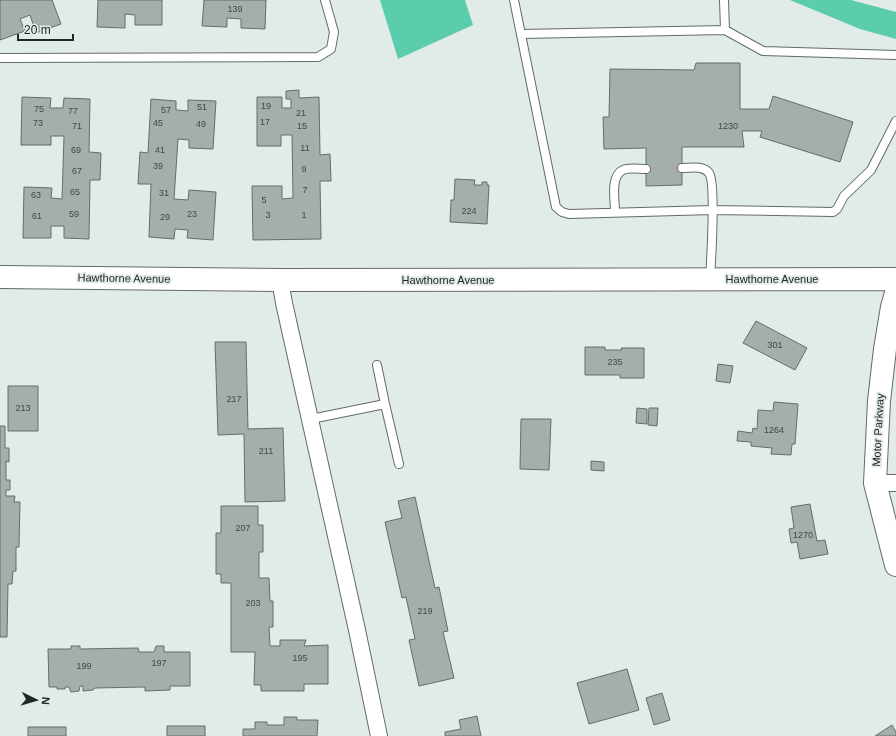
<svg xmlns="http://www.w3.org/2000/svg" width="896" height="736" font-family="Helvetica,sans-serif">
<rect width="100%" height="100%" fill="#e1ece8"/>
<path fill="#5bccac" d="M380,0H465L473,25L398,59Z
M790,0H851L896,12V39L860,29Z"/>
<path fill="#a4aeab" stroke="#636d69" d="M0,0H52L61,24L36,33L30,15L20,19L25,31L0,40Z
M98,0H162V25H135V15L125,14V28L97,27Z
M204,0H266L265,29L241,28V19L227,18V27L202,26Z
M696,63H740V109H769L773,96L853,122L840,162L760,137L762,131H742L744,147H682V185L646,186V148L604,149L603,117H609L610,69L694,70Z
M299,90V98L319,97L320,155L330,154L331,181H320L321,239L253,240L252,186H282V199L293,198L292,135H281V146H257V97H282V108H291V99H286V91Z
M22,97L51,98L50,108H63L64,98L90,99L89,152L101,153L100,180H90L89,239L64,238V226H51V238H23L24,187L52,188L51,198L62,199L64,136H51V145H21Z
M151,99L176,101V110L188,111V100L216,101L213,149L189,148V140L178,139L174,199L188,200L189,190L216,192L213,240L187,238L188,230L175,229L174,239L149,237L151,184H138L140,152L148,153Z
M455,179L475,180L474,185H482V182H487V185H489L487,224L450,222L451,200H454Z
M756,321L807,348L795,370L743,343Z
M215,342H246L248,429L283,428L285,501L245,502L244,434L218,435Z
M585,347H605V350H622L621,348H644V378H620V375H585Z
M718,364L733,366L730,383L716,381Z
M8,386H38V431H8Z
M774,402L798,404L795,444H792L791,455L771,454L772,448L751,446V442L737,441L738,431L752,433L753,428L757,429L758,410L773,411Z
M637,408L647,409V424L636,423Z
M649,408H658L657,426L648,425Z
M521,419H551L549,470L520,469Z
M0,426H5V448H9V462L6,461V480H10V490H6V496H15L14,502H20L19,547H16V571H13L12,584H8L7,637H0Z
M591,461L604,462V471L591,470Z
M415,497L435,588L439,587L448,631L443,632L454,678L419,686L409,640L415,639L406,597L402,598L385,522L402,518L398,501Z
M810,504L817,541L825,540L828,554L800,559L797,542L791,543L789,529L794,528L791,507Z
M221,506H258V525H263V552H259V578H269L270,601H273V627H269L270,646H280V640H306L304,646L328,645V684H304V691H261V685H254L255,652H231V583H221V574H216V533H221Z
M71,646H80V649L138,648L139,652H154L156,646H164V652H190V686H170V690L145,691V687L95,688L93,690L83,691V686H80L79,691L71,692L69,687H65V689H57V687H49L48,649H71Z
M627,669L639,710L589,724L577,683Z
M662,693L670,720L654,725L646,698Z
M477,716L481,736H445V732L461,729L459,720Z
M284,717H297V720H318L317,736H243V729H255V722H267V725H284Z
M892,725L896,732V736H875Z
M167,726H205V736H167Z
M28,727H66V736H28Z"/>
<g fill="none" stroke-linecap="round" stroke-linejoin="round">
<defs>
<path id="lane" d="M514,0L556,207L562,212L569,214L713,210L833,212L837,209L844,196L871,170L896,121
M724,0L725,30L763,51L896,55
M521,34L725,30
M0,58L318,57L331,49L334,32L325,0
M682,168C690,168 703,165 709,173C716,182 711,263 710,279
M615,212C615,200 610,176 623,170C629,167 639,169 646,169
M377,365L385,404
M311,419L385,404L399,464"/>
<path id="street" d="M280,280L284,303L357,630L379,736
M875,483H896"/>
<path id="secondary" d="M0,277L280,280L896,279
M896,293L892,307L885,349L879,401L875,483L896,565"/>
</defs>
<use href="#lane" stroke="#626b68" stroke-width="10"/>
<use href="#street" stroke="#626b68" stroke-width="18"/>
<use href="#secondary" stroke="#626b68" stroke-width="24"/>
<use href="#lane" stroke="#fff" stroke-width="8"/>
<use href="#street" stroke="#fff" stroke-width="16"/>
<use href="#secondary" stroke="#fff" stroke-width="22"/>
</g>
<g text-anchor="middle" stroke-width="3.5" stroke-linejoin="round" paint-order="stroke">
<g font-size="9" fill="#424846">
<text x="235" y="12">139</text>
<text x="266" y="109">19</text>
<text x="202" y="110">51</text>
<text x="39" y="112">75</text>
<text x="166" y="113">57</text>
<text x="73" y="114">77</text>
<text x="301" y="116">21</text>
<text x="265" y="125">17</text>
<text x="38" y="126">73</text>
<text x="158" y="126">45</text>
<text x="201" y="127">49</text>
<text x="77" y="129">71</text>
<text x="302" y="129">15</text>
<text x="728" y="129">1230</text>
<text x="305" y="151">11</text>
<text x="76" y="153">69</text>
<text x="160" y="153">41</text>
<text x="158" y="169">39</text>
<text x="304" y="172">9</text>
<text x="77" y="174">67</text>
<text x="305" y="193">7</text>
<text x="75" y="195">65</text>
<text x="164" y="196">31</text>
<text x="36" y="198">63</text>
<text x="264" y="203">5</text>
<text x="469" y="214">224</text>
<text x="74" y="217">59</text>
<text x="192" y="217">23</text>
<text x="268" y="218">3</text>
<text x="304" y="218">1</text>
<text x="37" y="219">61</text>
<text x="165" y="220">29</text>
<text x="775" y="348">301</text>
<text x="615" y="365">235</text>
<text x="234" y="402">217</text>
<text x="23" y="411">213</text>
<text x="774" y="433">1264</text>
<text x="266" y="454">211</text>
<text x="243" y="531">207</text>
<text x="803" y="538">1270</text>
<text x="253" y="606">203</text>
<text x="425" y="614">219</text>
<text x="300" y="661">195</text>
<text x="159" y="666">197</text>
<text x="84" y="669">199</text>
</g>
<g font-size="11" fill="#222624" stroke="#e1ece8">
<text transform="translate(124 278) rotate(1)" y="4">Hawthorne Avenue</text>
<text x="772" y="283">Hawthorne Avenue</text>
<text x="448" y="284">Hawthorne Avenue</text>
<text transform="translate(878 430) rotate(-87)" y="4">Motor Parkway</text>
</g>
</g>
<g transform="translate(36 700) rotate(95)" stroke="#e1ece8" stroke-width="3" paint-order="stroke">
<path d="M0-3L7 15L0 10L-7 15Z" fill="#222624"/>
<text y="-6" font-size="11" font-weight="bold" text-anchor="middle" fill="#222624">N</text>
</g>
<path d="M18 34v6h55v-6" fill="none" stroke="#222624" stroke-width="2"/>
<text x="24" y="34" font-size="12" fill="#222624" stroke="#e1ece8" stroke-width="3" paint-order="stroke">20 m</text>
</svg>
